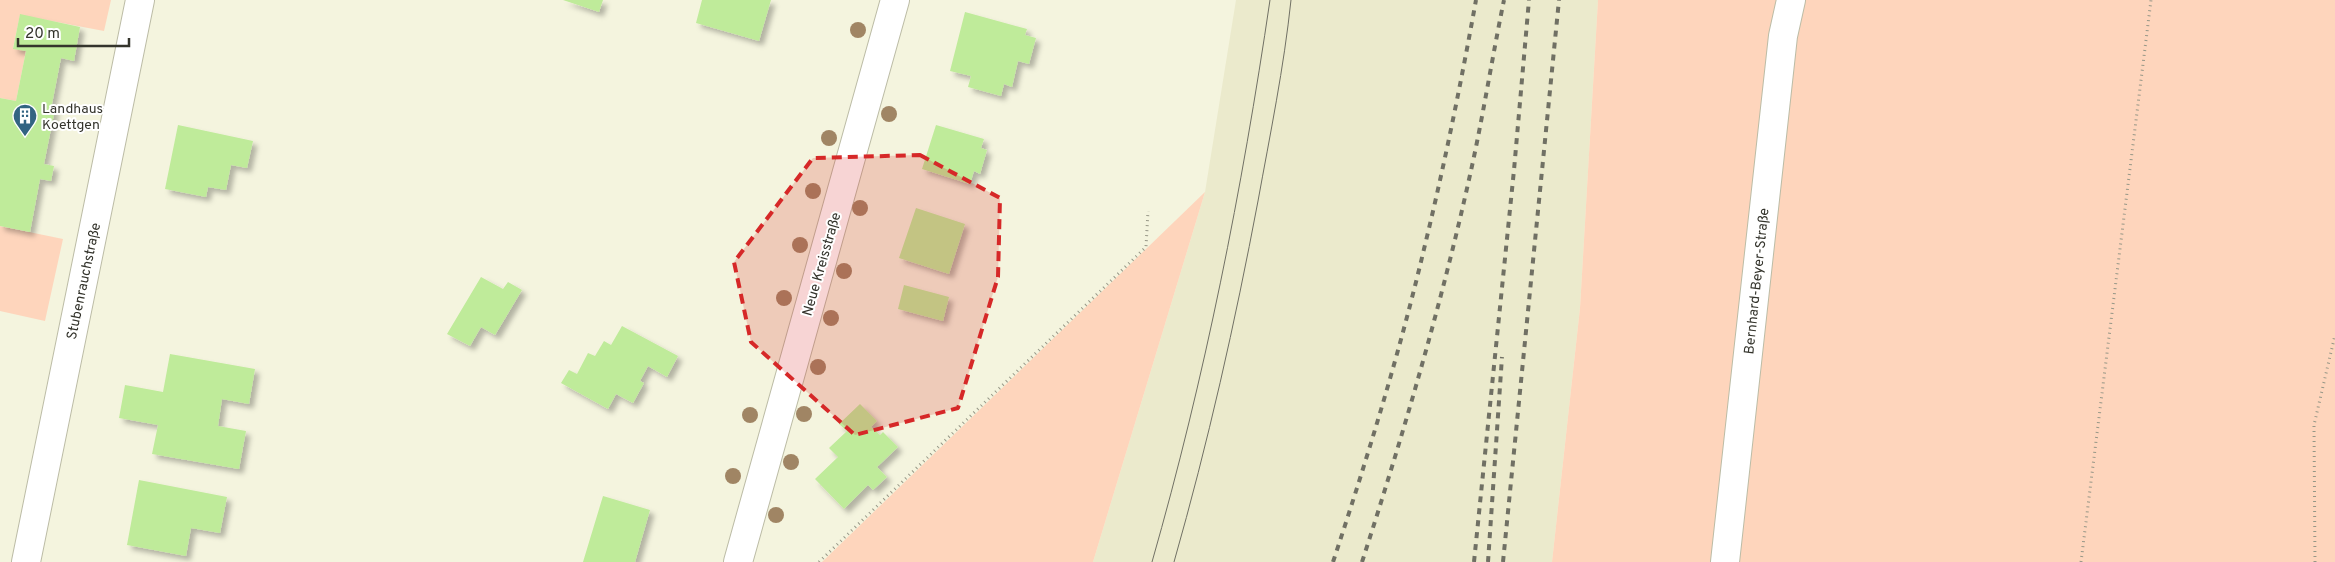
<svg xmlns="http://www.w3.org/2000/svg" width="2335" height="562" font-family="Overpass,sans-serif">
<defs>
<filter id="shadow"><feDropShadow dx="4.5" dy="4.5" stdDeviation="2.5" flood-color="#0004"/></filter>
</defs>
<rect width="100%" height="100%" fill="#f4f4de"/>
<path fill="#ebeacc" d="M1236,0H1598L1580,308L1552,562H1093L1205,192Z"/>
<path fill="#fed5bc" d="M0,0H111L104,31L20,15L13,48L26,51L16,101L0,98Z
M1598,0H2335V562H1552L1580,308Z
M1205,192L1093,562H822Z
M0,226L63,239L45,321L0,311Z"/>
<path fill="#bfeb9a" filter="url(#shadow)" d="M563,0H603L599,12Z
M702,0H771L759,41L696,23Z
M965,12L1027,29L1025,35L1036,38L1029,64L1018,61L1012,87L1004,84L1001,96L968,87L971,76L950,71Z
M20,14L80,27L74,61L61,58L51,109H55L44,164L54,166L51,181L40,179L30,232L0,226V98L16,101L26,51L13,49Z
M178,125L253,141L247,168L231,165L226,190L208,187L206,197L165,189Z
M936,125L984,139L981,148L987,150L980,174L974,171L970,184L922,169Z
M916,208L965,224L949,274L899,258Z
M481,277L503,289L508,282L522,290L495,335L481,327L470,346L447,334Z
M904,285L949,297L943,321L898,309Z
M622,326L678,356L667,377L648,366L640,381L644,383L633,403L616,394L608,409L561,383L569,370L577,374L588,353L595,356L604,341L611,345Z
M170,354L255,369L249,404L222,399L218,426L246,431L239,469L152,454L158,425L119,418L125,385L163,392Z
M860,404L877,421L871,427L880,435L883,432L898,447L877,467L887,477L873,490L868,485L844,509L815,479L838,457L829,448L847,431L839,424Z
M139,480L227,497L220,533L191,528L186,556L127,545Z
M603,496L650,510L635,562H583Z"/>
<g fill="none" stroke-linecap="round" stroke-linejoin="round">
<defs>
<path id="street" d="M26,562L140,0"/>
<path id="secondary" d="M738,562L895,0
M1725,562L1783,36L1791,0"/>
</defs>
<use href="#street" stroke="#bcbca6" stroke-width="30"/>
<use href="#secondary" stroke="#bcbca6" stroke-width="30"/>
<path stroke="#979787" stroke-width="3" stroke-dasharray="1 4" stroke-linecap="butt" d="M819,562L1146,247L1148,211
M2081,562L2151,0
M2315,562L2314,425L2335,335"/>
<use href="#street" stroke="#fff" stroke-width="28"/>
<use href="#secondary" stroke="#fff" stroke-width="28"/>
<path stroke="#707064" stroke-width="1" d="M1152,562C1205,377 1242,190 1270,0
M1174,562C1208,443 1235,323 1258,201C1270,135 1284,67 1291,0"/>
<path stroke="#707064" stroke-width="4" stroke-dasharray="6 6" stroke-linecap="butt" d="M1333,562C1367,459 1399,355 1424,249C1444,167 1461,83 1476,0
M1362,562C1403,435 1441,306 1470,175C1483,117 1492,58 1504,0
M1474,562L1514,170L1529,0
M1488,562L1502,357
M1503,562L1559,0"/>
</g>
<g fill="#a08564">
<circle cx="858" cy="30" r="8"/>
<circle cx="889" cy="114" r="8"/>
<circle cx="829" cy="138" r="8"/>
<circle cx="813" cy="191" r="8"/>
<circle cx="860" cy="208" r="8"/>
<circle cx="800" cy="245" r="8"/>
<circle cx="844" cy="271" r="8"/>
<circle cx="784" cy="298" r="8"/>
<circle cx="831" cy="318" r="8"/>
<circle cx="818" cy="367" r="8"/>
<circle cx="804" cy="414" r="8"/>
<circle cx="750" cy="415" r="8"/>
<circle cx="791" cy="462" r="8"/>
<circle cx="733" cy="476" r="8"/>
<circle cx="776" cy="515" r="8"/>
</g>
<path fill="#d62828" fill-opacity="0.2" stroke="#d62828" stroke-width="4" stroke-dasharray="10 6" stroke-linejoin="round" d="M920,155L1000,198L998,277L958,408L855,435L751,342L734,262L813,158Z"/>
<defs>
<symbol id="building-pin" viewBox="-11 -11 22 30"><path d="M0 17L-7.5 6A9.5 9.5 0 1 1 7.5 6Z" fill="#326482" stroke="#fff"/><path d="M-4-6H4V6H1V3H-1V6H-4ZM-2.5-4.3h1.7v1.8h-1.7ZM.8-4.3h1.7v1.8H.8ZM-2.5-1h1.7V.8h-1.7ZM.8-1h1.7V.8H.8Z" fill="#fff"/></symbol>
</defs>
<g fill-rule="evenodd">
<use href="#building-pin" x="11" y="102" width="28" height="38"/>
</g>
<g text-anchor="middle" stroke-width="4" stroke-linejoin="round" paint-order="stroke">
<g font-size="14" fill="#34342c" stroke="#fff" text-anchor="start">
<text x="42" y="113">Landhaus<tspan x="42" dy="16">Koettgen</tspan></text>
</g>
<g font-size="14" fill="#34342c" stroke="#fff">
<text transform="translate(821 264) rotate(-74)" y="5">Neue Kreisstraße</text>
<text transform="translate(83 281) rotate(-78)" y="5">Stubenrauchstraße</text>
<text transform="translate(1756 281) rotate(-84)" y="5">Bernhard-Beyer-Straße</text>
</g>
</g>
<path d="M18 38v8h111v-8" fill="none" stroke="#34342c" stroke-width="2.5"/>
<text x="25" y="38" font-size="15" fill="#34342c" stroke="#ffffff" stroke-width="4" paint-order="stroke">20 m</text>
</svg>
